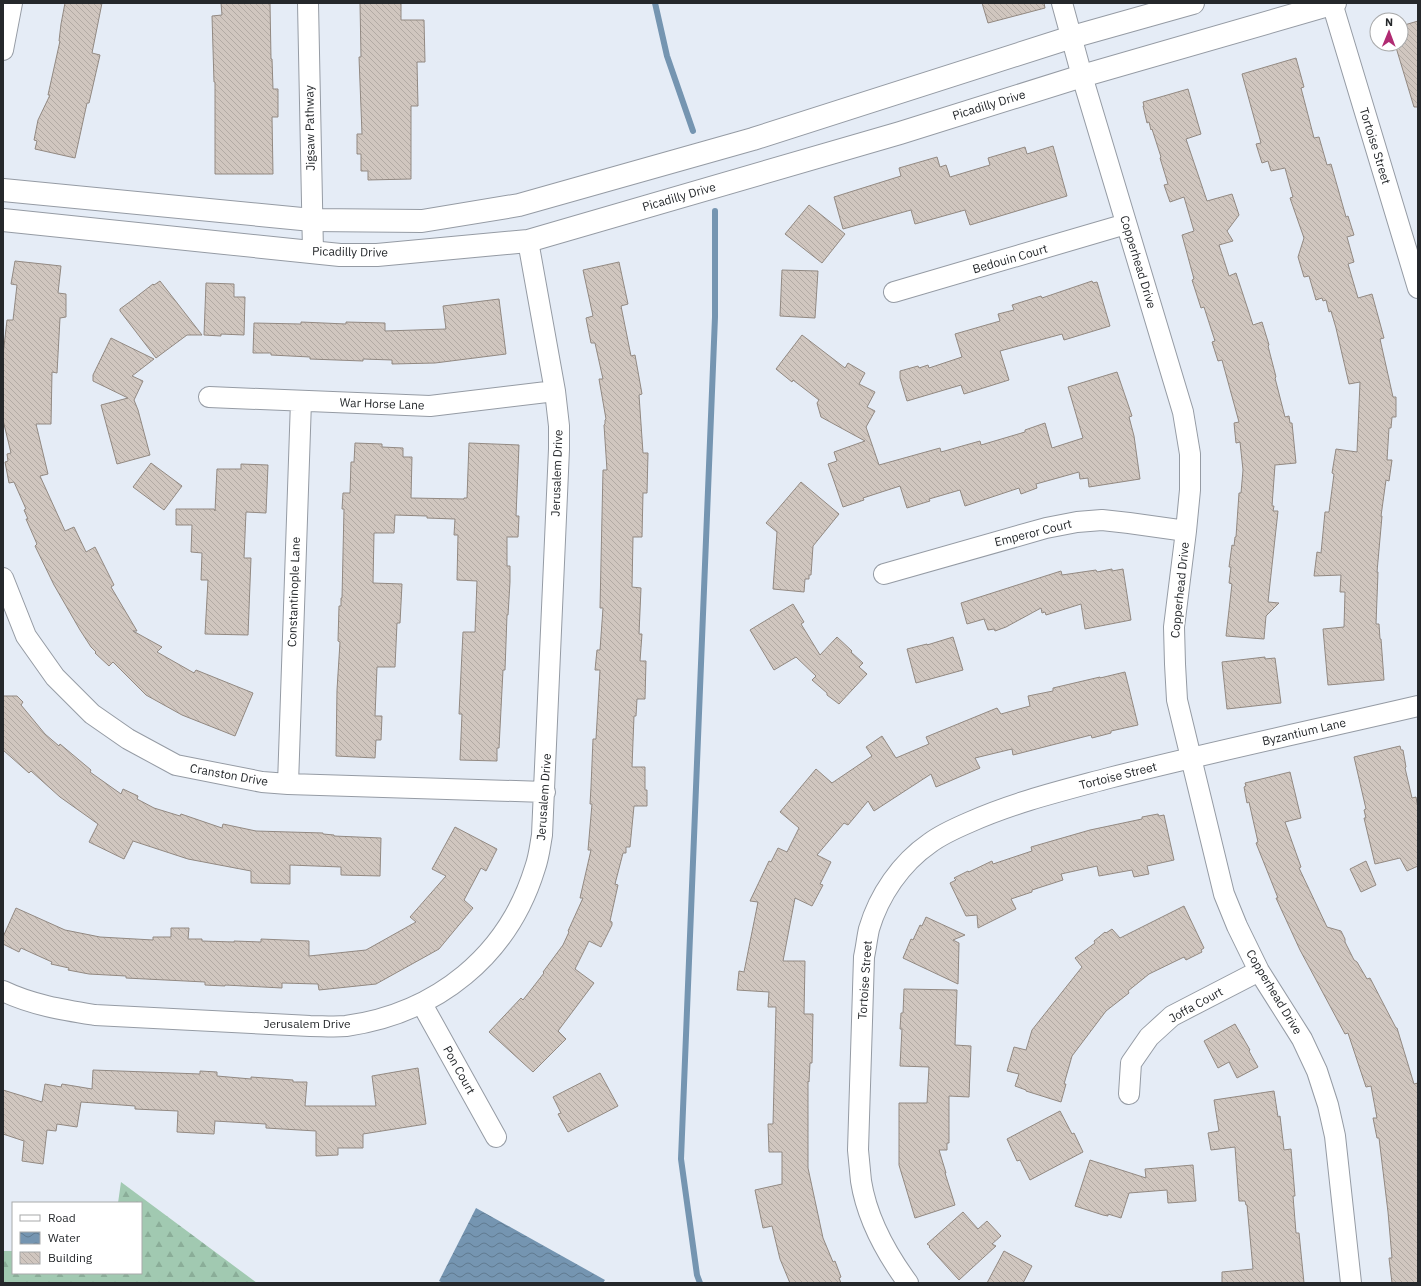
<svg xmlns="http://www.w3.org/2000/svg" width="1421" height="1286" font-family="'IBM Plex Sans',sans-serif">
<defs>
<pattern id="forest-firs" width="22" height="20" patternUnits="userSpaceOnUse"><rect width="22" height="20" fill="#a1c9b1"/><path d="M5 1l3.5 6h-7zM16 11l3.5 6h-7z" fill="#8aad98"/></pattern>
<pattern id="water-waves" width="16" height="10" patternUnits="userSpaceOnUse"><rect width="16" height="10" fill="#7595b1"/><path d="M0 5q4-4 8 0t8 0" fill="none" stroke="#607a90"/></pattern>
<pattern id="building-back-hatch" width="6" height="6" patternUnits="userSpaceOnUse"><rect width="6" height="6" fill="#d0c6bf"/><path d="M-1 5l2 2M0 0l6 6M5-1l2 2" fill="none" stroke="#b2aaa4"/></pattern>
</defs>
<rect width="100%" height="100%" fill="#e5ecf6"/>
<path fill="url(#forest-firs)" d="M121,1182L257,1283H3V1251H13V1273H141V1203H118Z"/>
<path fill="url(#water-waves)" d="M476,1208L605,1280L603,1283H443L439,1281Z"/>
<g fill="none" stroke-linecap="round" stroke-linejoin="round">
<path stroke="#7595b1" stroke-width="6" d="M655,3L667,56L693,131
M700,1283L697,1275L681,1159L715,317V211"/>
</g>
<path fill="url(#building-back-hatch)" stroke="#928982" d="M65,3H102L92,53L100,55L89,103H87L75,158L35,149L37,141L34,140L38,120L50,95H48L60,41H59L61,24Z
M221,3H270L271,59H272L273,89H278V117H272L273,174H215V82H214L212,16L222,15Z
M360,3H401V20H424L425,62H417L418,106H411V179L368,180V171H361V154H357V134H362L359,57H361Z
M982,3H1044L1045,8L988,23Z
M1418,21V107H1414L1395,44H1401V26Z
M1296,58L1304,87L1301,88L1314,138L1319,137L1327,165L1331,164L1346,217L1348,216L1354,235L1347,237L1354,262L1348,264L1358,298L1372,294L1384,338L1380,339L1393,397H1396V417H1392L1391,428H1389L1387,460H1392L1389,481L1386,480L1381,516H1382L1377,572H1378L1376,624H1379L1380,639H1381L1384,680L1328,685L1323,629L1344,627L1345,592H1340L1341,575L1314,576L1317,552L1321,553L1325,512H1329L1334,474L1332,473L1336,449L1357,452L1360,382L1349,384L1336,328L1331,311L1329,312L1326,300L1323,301L1322,298L1316,300L1309,276L1304,277L1298,257L1304,238L1290,198L1293,197L1285,168L1271,171L1268,161L1262,163L1256,144L1261,143L1242,74Z
M1188,89L1201,134L1186,139L1207,201L1232,194L1239,215L1227,231L1233,241L1219,245L1229,276L1236,273L1253,325L1262,322L1269,345L1268,346L1276,377L1275,378L1285,417L1289,416L1290,423H1292L1296,463L1275,465L1272,506H1274L1273,511H1278L1268,602L1279,603L1266,616L1264,639L1226,636L1232,584L1229,583L1231,567H1229L1232,545L1234,546L1235,537H1236L1239,493H1241L1243,470L1240,442L1236,443L1234,423L1239,422L1222,360L1218,361L1212,342L1215,341L1204,307L1201,308L1192,280L1194,279L1182,235L1194,231L1184,197L1170,202L1164,185L1168,184L1160,158L1161,157L1152,129L1151,130L1149,122L1147,123L1143,106H1144L1143,102Z
M1053,146L1067,196L970,225L965,210L915,224L911,210L843,229L834,197L901,176L899,168L937,157L940,167L946,165L950,177L990,165L988,158L1025,147L1027,154Z
M809,205L845,234L822,263L785,234Z
M15,261L61,266L58,293L66,294V317L60,318L57,373L52,372L51,424H36L48,474L40,476L65,531L74,527L86,552L95,547L114,585L111,587L137,631H133L162,647L157,652L194,673L196,670L253,693L235,736L182,715L146,695L113,662L109,666L95,653L96,652L91,647L80,630L54,585L35,546L37,544L26,519H28L24,510L26,509L14,482L9,483L5,462L8,461L7,454L11,453L3,420V355L7,320H13L17,285L11,284Z
M619,262L628,304L621,306L631,356L635,355L642,394L639,395L643,453H648L647,493H643L642,537H633L632,587L641,588L639,634H642L640,661H646L645,699H637L636,716H634L632,767H645V790H647V806H634L630,847H626V853H623L615,884L618,885L610,921L612,922V925L601,947L589,941L575,969L594,983L558,1031L566,1039L533,1072L489,1032L521,998L523,1000L544,973L543,972L563,945L569,932L568,931L583,898H580L591,850H588L592,804H590L591,787L593,739H596L600,670H595L597,650H600L603,608H600L603,470H607L604,425L605,424V420L606,419L599,379H603L595,343H591L586,318L593,316L583,270Z
M782,270L818,271L815,318L780,316Z
M160,281L202,335H187L156,358L120,311V309L131,301L153,284L154,285Z
M1092,281L1093,283L1097,282L1110,326L1064,340L1062,334L1000,351L1009,380L964,394L961,385L907,401L900,378V371L918,366L919,368L928,365L929,368L962,357L955,334L1000,321L998,314L1014,310L1012,305L1041,296L1042,298Z
M206,283L234,284V297H245L244,335L221,334V336L204,335Z
M499,299L506,354L435,363L392,364V360L363,359V361L310,359V357L271,355V353H253L254,323L301,324V322L346,324V322L385,323V331L446,329L443,306Z
M802,335L845,368L848,363L865,373L859,384L875,392L867,407L875,411L866,427L879,465L940,448L941,452L980,441L981,445L1025,432V430L1045,423L1052,448L1083,438L1068,387L1117,372L1132,416L1129,417L1134,436L1140,479L1089,487L1088,478L1080,479L1079,472L1036,484L1037,488L1021,494L1019,488L965,506L960,490L929,499L930,501L907,508L900,486L863,498L864,500L843,507L828,464L837,461L834,452L865,441L821,417L817,403L819,400L793,380L792,382L776,369Z
M111,338L154,359L132,376L143,381L134,400L138,410L150,455L117,464L101,405L128,398L93,381V375Z
M355,443L382,444V447L403,448V457H412L411,498L464,499V498H467L469,443L519,445L516,516H519L518,537H507V566H510V582L508,615H507L505,670H503L499,748H497V761L460,760L462,714H459L463,632H475L477,581L457,580L458,535H454L455,519L427,518V516L395,515L394,533H374L373,583L402,584L400,623H397L395,667H377L375,716H382L381,740H376L375,758L336,756L337,690L340,642L338,641L339,606H341V598H342L344,509H342L343,493H350L351,462H354Z
M151,463L182,486L164,510L133,487Z
M241,464L268,465L266,513L246,512L244,558H251L248,635L205,634L208,580H201L202,553L191,552L192,525H176V509H214L215,511L217,469H241Z
M801,482L839,514L813,546L811,575H809V579H805L804,592L773,589L777,532L766,523Z
M1112,569V571L1123,569L1131,620L1085,629L1081,604L1046,615L1045,612L1042,613L1041,608L1006,627L995,631L994,629L988,630L984,619L967,624L961,603L1061,571L1062,575L1096,570L1097,572Z
M793,604L804,622L801,624L820,655L837,637L852,651L851,652L863,663L859,667L867,674L839,704L827,695V693L812,680L816,676L796,657L774,670L750,630Z
M953,637L963,670L916,683L907,649L927,644V645Z
M1265,657V659L1275,658L1281,703L1227,709L1222,662Z
M1125,672L1138,725L1111,731V733L1092,738L1091,735L1013,755L1012,749L975,758L980,768L936,787L931,774L874,811L868,801L848,825L844,823L817,855L831,862L820,884L823,885L812,906L795,898L783,961H805L804,1014H813L812,1063H810L809,1082L808,1081V1168L823,1238L833,1262L835,1261L841,1277L839,1278L841,1283H790L780,1259L772,1226L763,1228L755,1190L782,1184V1152H769L768,1124H773L776,1007H768L769,992L737,990L739,971L744,972L758,902L750,901L769,861L771,862L778,848L787,852L799,828L780,812L816,769L832,783L872,756L866,747L882,736L896,758L929,744L926,737L997,708L1001,714L1030,706L1028,696L1053,691V688L1100,677V678Z
M3,696H17L23,702L21,705L45,734L59,746L60,744L91,770L90,772L121,794L123,789L138,796L137,799L154,808L180,816L181,814L222,828L223,824L256,831L323,833V834L334,835V836L381,838L380,876L341,875V867L290,865V884L251,883V871L188,859L133,841L124,859L89,842L98,824L60,797L31,771L29,773L3,750Z
M1400,746L1401,750H1403L1406,767L1405,768L1412,798L1416,797L1418,808V866L1407,871L1400,858L1375,864L1364,818H1366L1364,810L1366,809L1354,757Z
M1290,772L1301,818L1285,822L1301,867L1299,868L1327,927L1341,931L1345,939V942L1354,960L1357,962L1367,979L1370,978L1396,1028H1397L1414,1084L1418,1083V1283H1392L1389,1258H1392L1388,1212L1379,1138H1377L1373,1118H1377L1371,1086L1366,1087L1348,1033L1345,1034L1300,950L1276,898H1278L1256,843L1258,842L1249,802L1247,803L1244,787L1246,786L1245,783Z
M1158,814L1159,816L1164,815L1174,860L1147,866L1149,874L1134,877L1132,870L1099,876L1097,866L1061,874L1063,880L1032,890V892L1011,899L1016,909L978,928L977,915L966,916L950,883L956,880L954,878L968,871L969,872L992,861L993,864L1032,851L1031,847L1090,830L1142,819V817Z
M455,827L497,849L486,871L481,868L464,900L473,908L439,949L376,984L319,990L318,984L282,983V988L225,985V986L205,985V982L126,978V976L89,974L68,970L69,968L51,964L52,962L21,948L19,952L3,944V937L16,908L65,930L100,937L153,940V937H171V928H189L188,939H202V941L234,942V941L261,942V939L309,941V956L366,950L416,922L410,917L446,876L432,869Z
M1366,861L1376,885L1361,892L1350,869Z
M1184,906L1204,948L1201,950L1202,952L1186,960L1184,957L1149,974L1128,991L1129,993L1106,1011L1072,1056L1064,1084H1066L1061,1102L1026,1091V1090L1015,1086L1019,1074L1007,1071L1014,1047L1026,1050L1032,1030L1082,967L1075,958L1095,943L1094,941L1105,932L1106,933L1112,929L1120,938Z
M926,917L965,935L953,940L959,943L958,984L903,958L911,939L913,940L920,925L922,926Z
M904,989L957,990L955,1045L971,1046L969,1097L949,1096V1143H947V1150H939L946,1173H945L955,1205L915,1218L899,1165V1103H927L929,1067L900,1066L902,1029H900L901,1013H903Z
M1235,1024L1250,1050L1249,1051L1258,1067L1237,1078L1229,1062L1218,1068L1204,1041Z
M418,1068L426,1124L363,1134V1148H338V1155L316,1156V1131L266,1128V1124L215,1121L214,1134L177,1132L178,1111L135,1109V1106L81,1102L77,1127L57,1124L56,1131L47,1130L43,1164L22,1161L24,1141L3,1134V1090L42,1102L45,1084L61,1087L62,1084L92,1089L93,1070L200,1074V1071L217,1072V1076L251,1079V1077L293,1080V1082H307L305,1106H376L372,1076Z
M600,1073L618,1106L568,1132L558,1114L561,1113L553,1097Z
M1274,1091L1278,1117L1280,1116L1284,1150L1291,1149L1295,1196H1293L1296,1233H1299L1304,1283H1222V1272L1253,1269L1247,1205H1246L1245,1201H1239L1235,1147L1211,1150L1208,1133L1219,1131L1214,1100Z
M1060,1111L1072,1134L1074,1133L1083,1152L1030,1180L1020,1160L1017,1161L1007,1139Z
M1090,1160L1146,1178L1145,1169L1193,1165L1196,1201L1168,1203L1167,1190L1129,1193L1121,1218L1108,1214V1216L1103,1215L1075,1206Z
M963,1212L978,1229L987,1221L1001,1236L992,1244L996,1246L959,1280L929,1247L930,1246L927,1244Z
M1004,1251L1032,1266L1023,1283H987Z"/>
<g fill="none" stroke-linecap="round" stroke-linejoin="round">
<defs>
<path id="minor" d="M308,3L313,252
M1062,3L1082,76L1183,412L1190,454V490L1186,531L1174,627L1175,664L1177,700L1224,894L1237,926L1259,971L1302,1039L1317,1071L1328,1105L1335,1136L1351,1283
M1332,3L1418,288
M3,50L12,3
M894,292L1126,224
M209,397L430,406L555,391
M884,574L1046,528L1077,522L1102,520L1129,523L1186,531
M3,578L26,636L55,677L92,714L128,739L176,765L262,782L288,784L545,792
M288,784L301,401
M3,991C32,1005 64,1010 95,1015L310,1026C322,1026 334,1027 346,1026C437,1013 508,956 535,868C539,857 540,846 542,835L559,449V426L555,391L528,241
M422,1004L496,1137
M1129,1094L1131,1063L1149,1037L1172,1016L1259,971
M908,1283C886,1253 867,1219 861,1181C860,1171 859,1160 858,1150L864,957C866,948 867,938 869,929C879,895 901,863 930,843C942,834 956,828 970,822C1015,802 1061,791 1109,778C1211,752 1315,730 1418,706"/>
<path id="tertiary" d="M3,190L312,220L422,221L519,205L753,139L1072,37L1193,3
M3,220L340,255H377L528,241L900,133L1082,76L1335,3"/>
</defs>
<use href="#minor" stroke="#959ba4" stroke-width="22"/>
<use href="#tertiary" stroke="#959ba4" stroke-width="24"/>
<use href="#minor" stroke="#fff" stroke-width="20"/>
<use href="#tertiary" stroke="#fff" stroke-width="22"/>
</g>
<g text-anchor="middle" stroke-width="3" stroke-linejoin="round" paint-order="stroke">
<g font-size="12" fill="#25282b" stroke="#fff">
<text transform="translate(989 105) rotate(-17)" y="4">Picadilly Drive</text>
<text transform="translate(310 128) rotate(-91)" y="4">Jigsaw Pathway</text>
<text transform="translate(1375 146) rotate(73)" y="4">Tortoise Street</text>
<text transform="translate(679 197) rotate(-16)" y="4">Picadilly Drive</text>
<text transform="translate(350 252) rotate(1)" y="4">Picadilly Drive</text>
<text transform="translate(1010 259) rotate(-16)" y="4">Bedouin Court</text>
<text transform="translate(1138 262) rotate(73)" y="4">Copperhead Drive</text>
<text transform="translate(382 404) rotate(2)" y="4">War Horse Lane</text>
<text transform="translate(557 473) rotate(-88)" y="4">Jerusalem Drive</text>
<text transform="translate(1033 533) rotate(-14)" y="4">Emperor Court</text>
<text transform="translate(1180 590) rotate(-84)" y="4">Copperhead Drive</text>
<text transform="translate(294 592) rotate(-88)" y="4">Constantinople Lane</text>
<text transform="translate(1304 732) rotate(-13)" y="4">Byzantium Lane</text>
<text transform="translate(229 775) rotate(10)" y="4">Cranston Drive</text>
<text transform="translate(1118 776) rotate(-14)" y="4">Tortoise Street</text>
<text transform="translate(544 797) rotate(-86)" y="4">Jerusalem Drive</text>
<text transform="translate(865 980) rotate(-86)" y="4">Tortoise Street</text>
<text transform="translate(1274 992) rotate(59)" y="4">Copperhead Drive</text>
<text transform="translate(1196 1005) rotate(-29)" y="4">Joffa Court</text>
<text x="307" y="1028">Jerusalem Drive</text>
<text transform="translate(459 1070) rotate(61)" y="4">Pon Court</text>
</g>
</g>
<rect width="1421" height="1286" fill="none" stroke="#25282b" stroke-width="8"/>
<rect x="12" y="1202" width="130" height="72" fill="#ffffff" stroke="#a8a9aa"/>
<rect x="20" y="1215" width="20" height="6" fill="#ffffff" stroke="#a8a9aa"/>
<text x="48" y="1222" font-size="12" fill="#25282b">Road</text>
<rect x="20" y="1232" width="20" height="12" fill="url(#water-waves)" stroke="#a8a9aa"/>
<text x="48" y="1242" font-size="12" fill="#25282b">Water</text>
<rect x="20" y="1252" width="20" height="12" fill="url(#building-back-hatch)" stroke="#a8a9aa"/>
<text x="48" y="1262" font-size="12" fill="#25282b">Building</text>
<g transform="translate(1389 32) rotate(1)"><circle r="19" fill="#ffffff" stroke="#a8a9aa"/>
<path d="M0-3L7 15L0 10L-7 15Z" fill="#b02b72"/>
<text y="-6" font-size="11" font-weight="bold" text-anchor="middle" fill="#25282b">N</text>
</g>
</svg>
